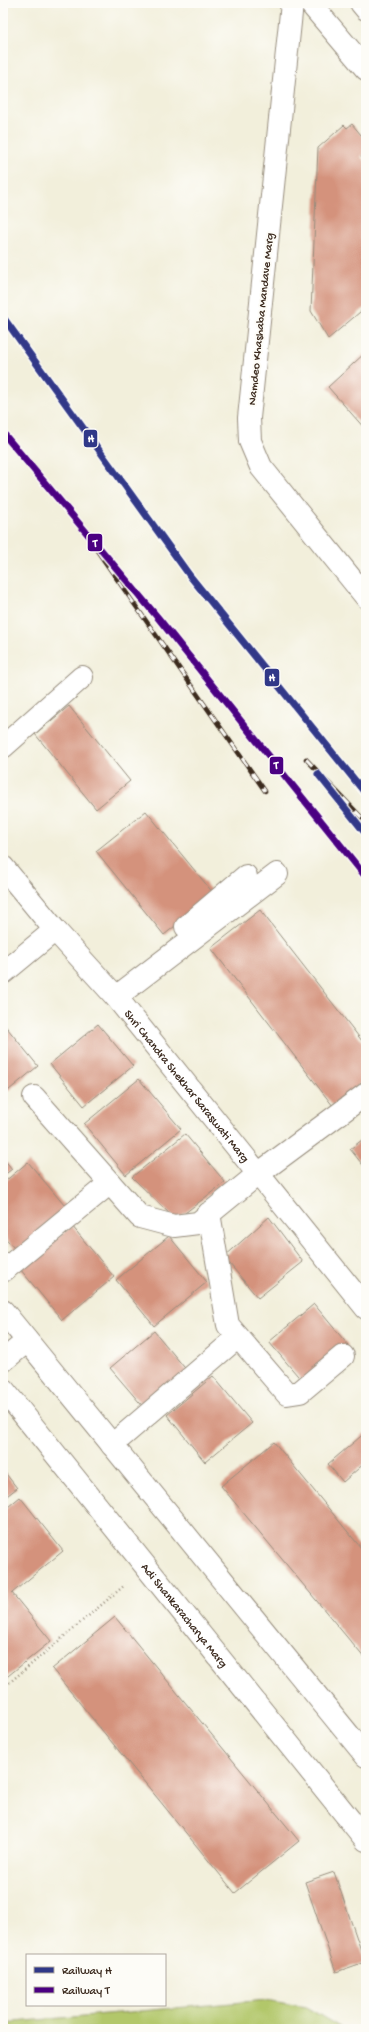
<svg xmlns="http://www.w3.org/2000/svg" width="369" height="2032" font-family="'Gochi Hand',sans-serif">
<rect width="100%" height="100%" fill="#fdfcf7"/>
<filter id="ink" filterUnits="userSpaceOnUse"><feTurbulence type="fractalNoise" baseFrequency=".025" numOctaves="2"/><feDisplacementMap in="SourceGraphic" scale="8" xChannelSelector="R" yChannelSelector="G"/><feConvolveMatrix kernelMatrix="1 2 1 2 8 2 1 2 1" color-interpolation-filters="sRGB"/></filter>
<filter id="wash" filterUnits="userSpaceOnUse"><feTurbulence type="fractalNoise" baseFrequency=".012" numOctaves="4" result="noise"/><feDisplacementMap in="SourceGraphic" scale="16" xChannelSelector="R" yChannelSelector="G"/><feGaussianBlur stdDeviation="0.9" result="paint"/><feColorMatrix in="noise" values="0 0 0 0 0 0 0 0 0 0 0 0 0 0 0 0 0 1.4 0 .05"/><feComposite in="paint" operator="in"/></filter>
<g filter="url(#wash)">
<rect width="100%" height="100%" fill="#f2efdb"/>
<path fill="#b2c76b" stroke="#767844" d="M266,2000L306,2007L343,2029H3V2023Z"/>
<g id="blocks">
<path fill="#d4927b" d="M352,124L366,141V153L361,157L366,162V307L328,339L311,311L318,148L344,125L347,128Z
M366,352V430L328,387Z
M69,706L130,781L96,809L35,734Z
M146,811L214,894L164,935L96,851Z
M260,910L366,1046V1080L333,1106L211,948Z
M3,1023L38,1066L3,1095Z
M98,1024L133,1066L84,1106L50,1064Z
M139,1079L181,1129L126,1175L84,1124Z
M185,1134L225,1182L176,1220L132,1177Z
M366,1137V1169L350,1149Z
M3,1158L12,1169L3,1176Z
M28,1162L70,1212L19,1254L3,1235V1183Z
M269,1217L303,1262L258,1298L224,1257Z
M72,1226L114,1277L62,1320L20,1269Z
M169,1236L207,1282L154,1326L116,1280Z
M314,1304L348,1345L303,1382L269,1342Z
M154,1331L189,1373L145,1409L110,1368Z
M213,1376L252,1423L205,1462L167,1415Z
M366,1432V1462L343,1482L328,1464Z
M274,1442L366,1554V1660L221,1486Z
M3,1470L17,1488L3,1499Z
M20,1497L63,1551L12,1593L51,1641L3,1680V1595L5,1594L3,1592V1511Z
M115,1617L299,1841L235,1893L52,1669Z
M334,1872L365,1962L336,1972L305,1882Z"/>
</g>
</g>
<g filter="url(#ink)">
<use href="#blocks" fill-opacity="0" stroke="#968c7c" stroke-width="1"/>
<g fill="none" stroke-linecap="round" stroke-linejoin="round">
<defs>
<g id="street">
<path d="M3,747L82,677"/>
<path id="s1" d="M3,867L55,930L116,997L366,1308"/>
<path d="M186,927L246,876"/>
<path d="M3,973L55,930"/>
<path d="M116,997L277,874"/>
<path d="M34,1097L140,1217L174,1226L198,1223L258,1174L366,1094"/>
<path d="M209,1213L228,1325L287,1394L300,1392L343,1356"/>
<path d="M3,1271L110,1183"/>
<path d="M3,1361L27,1341"/>
<path d="M112,1445L238,1337"/>
</g>
<g id="secondary">
<path d="M292,3L249,418L250,441L261,467L366,597"/>
<path d="M310,3L366,69"/>
<path d="M361,3L366,9"/>
<path d="M3,1311L366,1756"/>
<path id="s2" d="M3,1389L366,1840"/>
</g>
</defs>
<use href="#street" stroke="#968c7c" stroke-width="24"/>
<use href="#secondary" stroke="#968c7c" stroke-width="24"/>
<path stroke="#968c7c" stroke-width="2.5" stroke-dasharray="1 3" stroke-linecap="butt" d="M3,1688L125,1585"/>
<use href="#street" stroke="#fff" stroke-width="22"/>
<use href="#secondary" stroke="#fff" stroke-width="22"/>
<defs>
<path id="rail" d="M77,522L265,791
M306,759L366,822"/>
</defs>
<use href="#rail" stroke="#3b2a1e" stroke-width="4.5"/>
<use href="#rail" stroke="#fdfcf7" stroke-width="3" stroke-dasharray="9" stroke-linecap="butt"/>
<defs>
<path id="rail-1" d="M3,317L190,576L366,794
M318,774L366,834"/>
<path id="rail-2" d="M3,433L159,619L366,877"/>
</defs>
<use href="#rail-1" stroke="#fdfcf7" stroke-width="10"/>
<use href="#rail-2" stroke="#fdfcf7" stroke-width="10"/>
<use href="#rail-1" stroke="#303888" stroke-width="7"/>
<use href="#rail-2" stroke="#4b0082" stroke-width="7"/>
</g>
</g>
<g text-anchor="middle" stroke-width="4" stroke-linejoin="round" paint-order="stroke">
<g font-size="12" fill="#3b2a1e" stroke="#fdfcf7">
<text transform="translate(260 319) rotate(-84)" y="4">Namdeo Khashaba Mandave Marg</text>
<text dy="4" stroke="none"><textPath href="#s1" startOffset="286">Shri Chandra Shekhar Saraswati Marg</textPath></text>
<text dy="4" stroke="none"><textPath href="#s2" startOffset="290">Adi Shankaracharya Marg</textPath></text>
</g>
</g>
<g stroke="#fdfcf7" stroke-width="1.5">
<rect x="83" y="429" width="15" height="19" rx="4" fill="#303888"/>
<rect x="87" y="533" width="16" height="19" rx="4" fill="#4b0082"/>
<rect x="264" y="668" width="16" height="19" rx="4" fill="#303888"/>
<rect x="269" y="756" width="15" height="19" rx="4" fill="#4b0082"/>
</g>
<g font-size="11" text-anchor="middle" font-weight="bold" fill="#fff">
<text x="91" y="442">H</text>
<text x="95" y="547">T</text>
<text x="272" y="681">H</text>
<text x="276" y="769">T</text>
</g>
<rect width="369" height="2032" fill="none" stroke="#fdfcf7" stroke-width="16"/>
<rect x="26" y="1954" width="140" height="52" fill="#fdfcf7" stroke="#afa8a0"/>
<rect x="34" y="1967" width="20" height="6" fill="#303888" stroke="#afa8a0"/>
<text x="62" y="1974" font-size="12" fill="#3b2a1e">Railway H</text>
<rect x="34" y="1987" width="20" height="6" fill="#4b0082" stroke="#afa8a0"/>
<text x="62" y="1994" font-size="12" fill="#3b2a1e">Railway T</text>
</svg>
